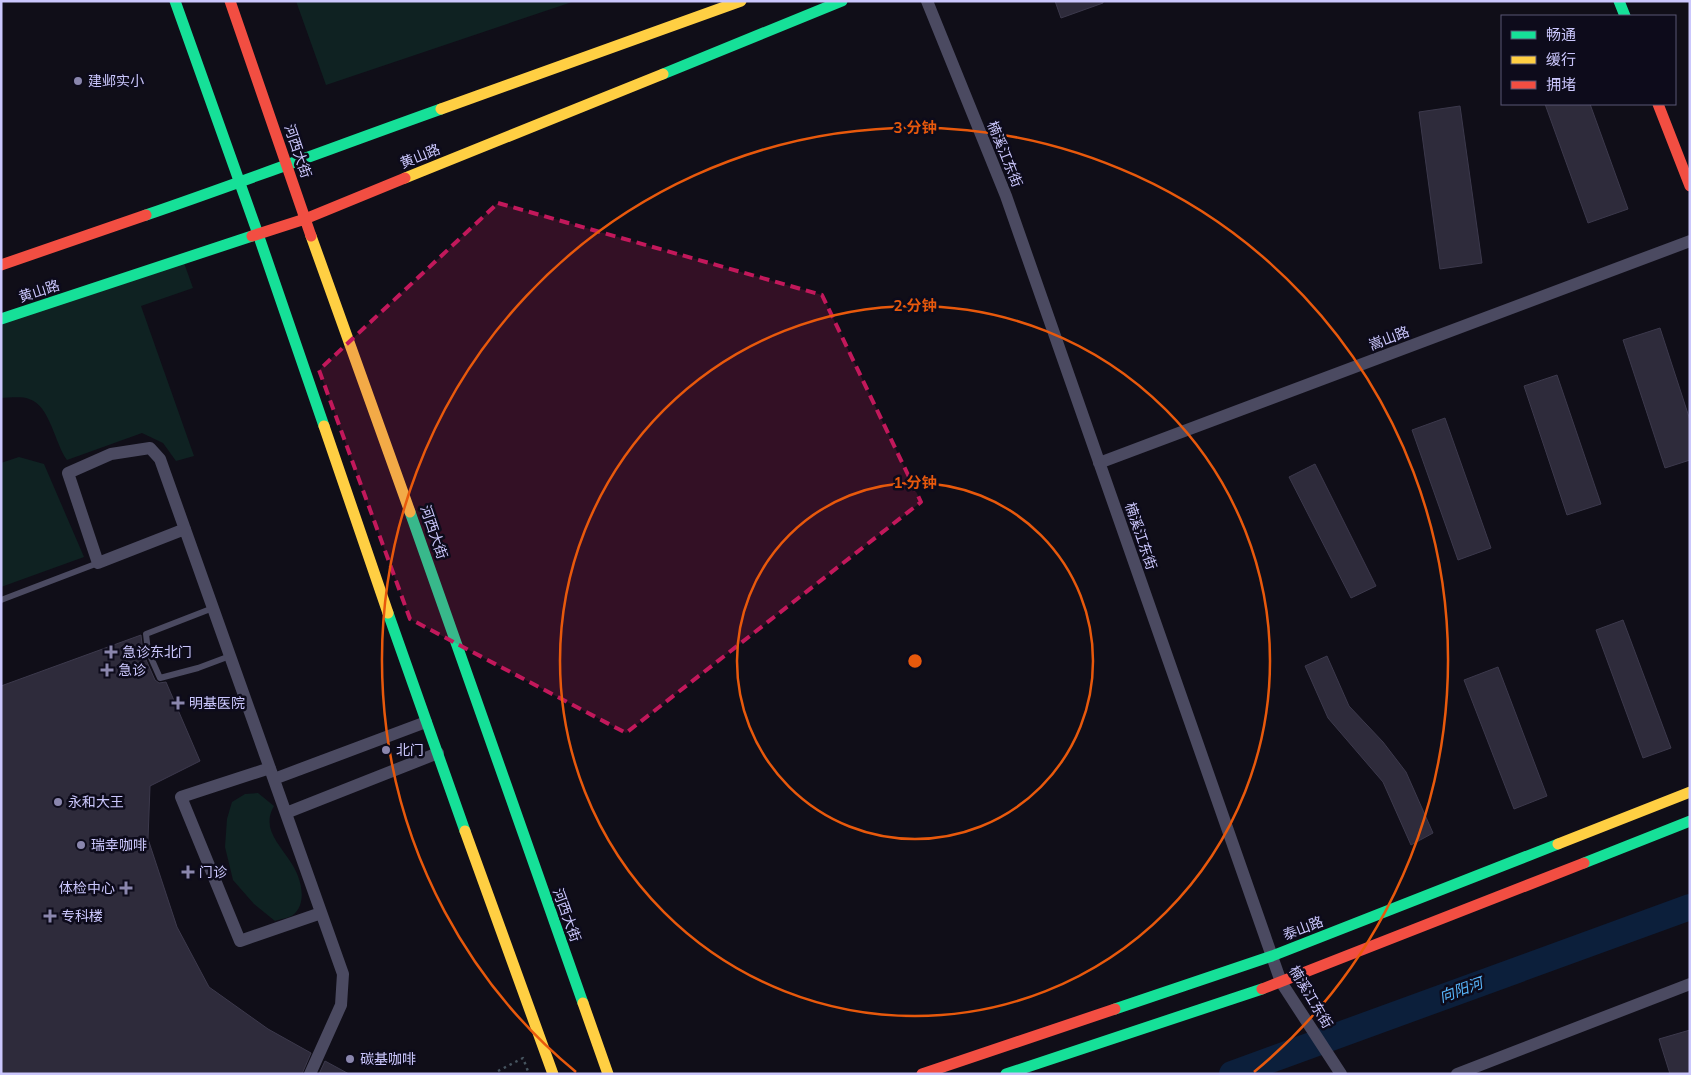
<svg xmlns="http://www.w3.org/2000/svg" width="1691" height="1075" font-family="Mulish,'Noto Sans SC',sans-serif">
<rect width="100%" height="100%" fill="#100e18"/>
<path fill="#0f2222" d="M296,1H575L326,85Z
M184,263L193,288L141,306L194,456L176,461L163,443L142,433L67,460C55,444 50,405 29,399C21,396 9,398 1,398V320Z
M19,457L44,464L84,557L1,587V463Z
M258,793L274,806C261,828 279,844 290,861C300,875 309,902 293,915C289,918 280,919 275,921L254,904L233,880L225,847L227,819L232,802L245,794Z"/>
<g fill="none" stroke-linecap="round" stroke-linejoin="round">
<path stroke="#0c1f3b" stroke-width="26" d="M1232,1074L1690,907"/>
</g>
<path fill="#2e2b3b" stroke="#3c394c" d="M1055,1H1103V3L1061,18Z
M1545,104H1590L1628,209L1588,223Z
M1460,106L1482,263L1440,269L1419,112Z
M1660,328L1690,420V460L1665,468L1623,340Z
M1557,375L1601,504L1567,515L1524,386Z
M1445,418L1491,548L1458,560L1412,430Z
M1315,464L1376,586L1351,598L1289,477Z
M1623,620L1671,748L1643,758L1596,630Z
M141,635L143,653L155,680L159,683L166,682L200,761L150,786L148,839L177,927L209,987L268,1029L311,1053L302,1074H1V686Z
M1327,656L1349,706L1383,742L1406,772L1433,833L1411,845L1383,782L1328,718L1305,666Z
M1498,667L1547,796L1514,809L1464,680Z
M1690,1030V1074H1670L1659,1039Z
M325,1061L349,1074H319Z"/>
<g fill="none" stroke-linecap="round" stroke-linejoin="round">
<path stroke="#46545f" stroke-width="2.5" stroke-dasharray="2.5 4" stroke-linecap="butt" d="M498,1071L523,1058L529,1074"/>
<path stroke="#4b4a61" stroke-width="6" d="M1,600L98,563
M213,608L146,634L148,651L160,678L198,668L230,656"/>
<path stroke="#4b4a61" stroke-width="12" d="M927,1L1006,196L1281,982L1341,1074
M1099,463L1690,241
M185,529L98,563L68,473L111,454L150,448L160,459L343,974L341,1005L310,1074
M270,768L181,797L240,941L321,913
M274,779L426,722
M286,813L438,753
M1457,1074L1690,984"/>
<path stroke="#16e098" stroke-width="11" d="M175,1L258,234L324,426
M1619,1L1625,16
M663,74L842,1
M146,215C245,181 343,144 441,109
M1,319L252,236
M410,512L583,1003
M388,613L465,831
M1584,863L1690,821
M1115,1009L1272,956L1558,844
M1006,1074L1262,989"/>
<path stroke="#ffcf43" stroke-width="11" d="M441,109L741,1
M405,178L663,74
M311,236L410,512
M324,426L388,613
M465,831L553,1074
M1558,844L1690,792
M583,1003L608,1074"/>
<path stroke="#f24e42" stroke-width="11" d="M230,1L311,236
M1658,104L1690,186
M252,236L305,219L405,178
M1,265L146,215
M1262,989L1584,863
M922,1074L1115,1009"/>
</g>
<path fill="#c2185b" fill-opacity="0.2" stroke="#c2185b" stroke-width="4" stroke-dasharray="10 6" stroke-linejoin="round" d="M498,203L822,295L921,502L626,733L410,619L319,370Z"/>
<g fill="none" stroke="#e8590c" stroke-width="2.5">
<circle cx="915" cy="661" r="178"/>
<circle cx="915" cy="661" r="355"/>
<path d="M576 1072A533 533 0 1 1 1254 1072"/>
</g>
<g fill="#8a86ad" stroke="#0d0b1b" stroke-width="2">
<circle cx="78" cy="81" r="5"/>
<path d="M108.5 644.5h5v5h5v5h-5v5h-5v-5h-5v-5h5z"/>
<path d="M104.5 662.5h5v5h5v5h-5v5h-5v-5h-5v-5h5z"/>
<path d="M175.5 695.5h5v5h5v5h-5v5h-5v-5h-5v-5h5z"/>
<circle cx="386" cy="750" r="5"/>
<circle cx="58" cy="802" r="5"/>
<circle cx="81" cy="845" r="5"/>
<path d="M185.5 864.5h5v5h5v5h-5v5h-5v-5h-5v-5h5z"/>
<path d="M123.5 880.5h5v5h5v5h-5v5h-5v-5h-5v-5h5z"/>
<path d="M47.5 908.5h5v5h5v5h-5v5h-5v-5h-5v-5h5z"/>
<circle cx="350" cy="1059" r="5"/>
</g>
<g text-anchor="middle" stroke-width="5" stroke-linejoin="round" paint-order="stroke">
<g font-size="14" fill="#cbc7fd" stroke="#0d0b1b" text-anchor="start">
<text x="88" y="86">建邺实小</text>
<text x="122" y="657">急诊东北门</text>
<text x="118" y="675">急诊</text>
<text x="189" y="708">明基医院</text>
<text x="396" y="755">北门</text>
<text x="68" y="807">永和大王</text>
<text x="91" y="850">瑞幸咖啡</text>
<text x="199" y="877">门诊</text>
<text x="115" y="893" text-anchor="end">体检中心</text>
<text x="61" y="921">专科楼</text>
<text x="360" y="1064">碳基咖啡</text>
</g>
<g font-size="14" fill="#cbc7fd" stroke="#0d0b1b">
<text transform="translate(298 151) rotate(71)" y="5">河西大街</text>
<text transform="translate(1005 154) rotate(68)" y="5">楠溪江东街</text>
<text transform="translate(420 156) rotate(-22)" y="5">黄山路</text>
<text transform="translate(39 291) rotate(-18)" y="5">黄山路</text>
<text transform="translate(1389 338) rotate(-21)" y="5">嵩山路</text>
<text transform="translate(434 532) rotate(71)" y="5">河西大街</text>
<text transform="translate(1141 536) rotate(71)" y="5">楠溪江东街</text>
<text transform="translate(567 915) rotate(70)" y="5">河西大街</text>
<text transform="translate(1303 928) rotate(-21)" y="5">泰山路</text>
<text transform="translate(1311 997) rotate(59)" y="5">楠溪江东街</text>
</g>
<g font-size="15" font-style="italic" fill="#58b5fa" stroke="#0d0b1b">
<text transform="translate(1461 990) rotate(-20)" y="5">向阳河</text>
</g>
</g>
<circle cx="915" cy="661" r="8" fill="#e8590c" stroke="#0d0b1b" stroke-width="2.5"/>
<g font-size="15" text-anchor="middle" font-weight="bold" fill="#e8590c" stroke="#0d0b1b" stroke-width="5" stroke-linejoin="round" paint-order="stroke">
<text x="915" y="133">3 分钟</text>
<text x="915" y="311">2 分钟</text>
<text x="915" y="488">1 分钟</text>
</g>
<rect width="1691" height="1075" fill="none" stroke="#cbc7fd" stroke-width="5"/>
<rect x="1501" y="15" width="175" height="90" fill="#0d0b1b" stroke="#595675"/>
<rect x="1511" y="31" width="25" height="8" fill="#16e098" stroke="#595675"/>
<text x="1546" y="40" font-size="15" fill="#cbc7fd">畅通</text>
<rect x="1511" y="56" width="25" height="8" fill="#ffcf43" stroke="#595675"/>
<text x="1546" y="65" font-size="15" fill="#cbc7fd">缓行</text>
<rect x="1511" y="81" width="25" height="8" fill="#f24e42" stroke="#595675"/>
<text x="1546" y="90" font-size="15" fill="#cbc7fd">拥堵</text>
</svg>
